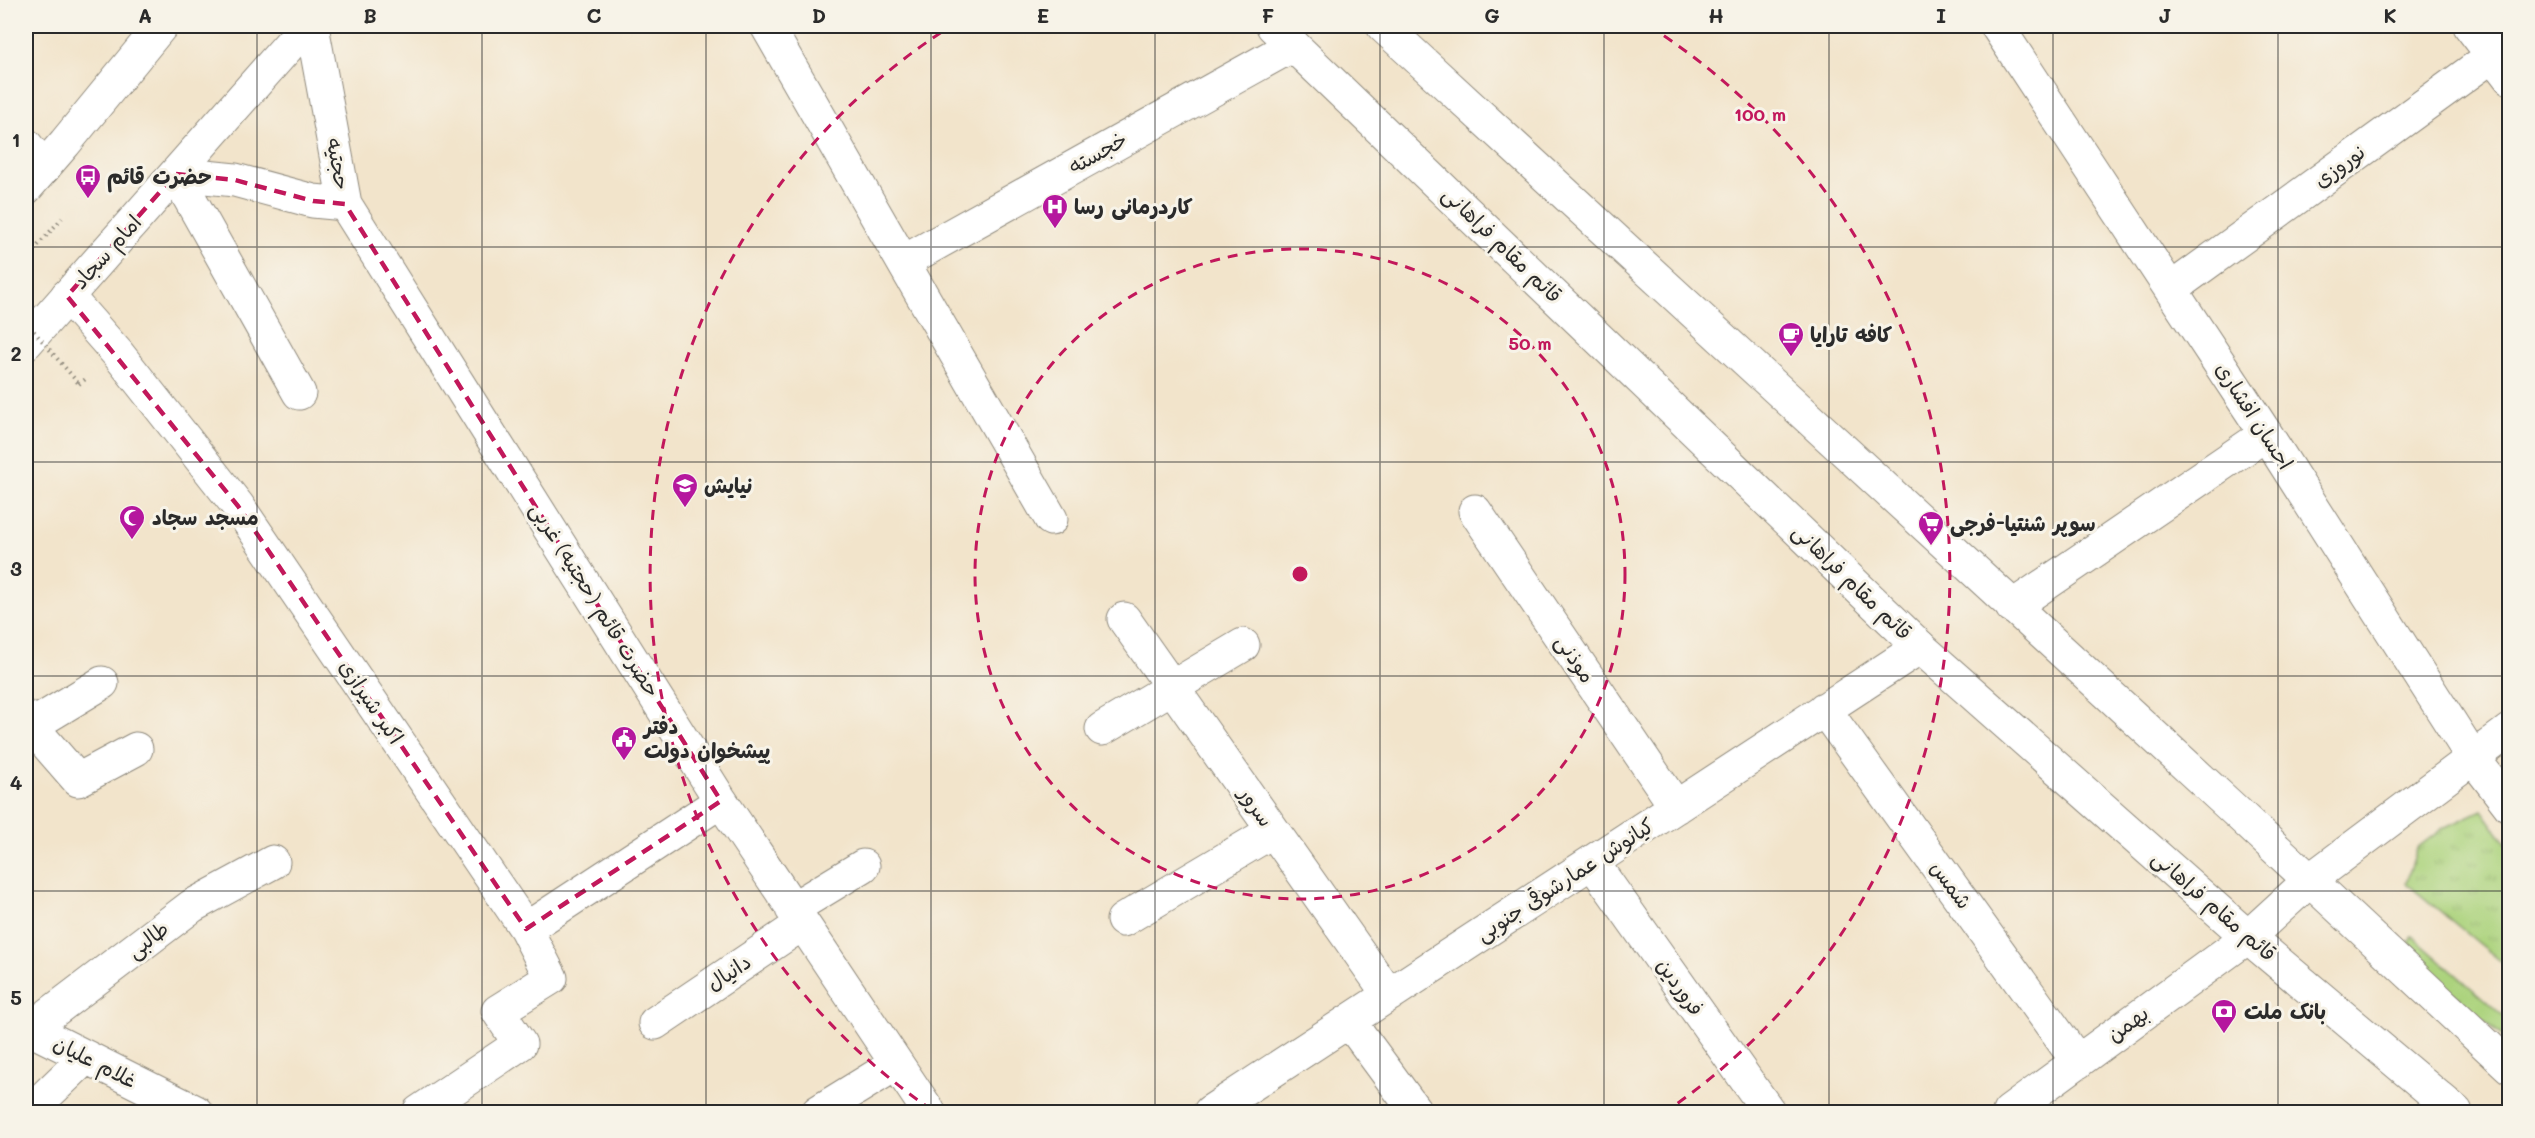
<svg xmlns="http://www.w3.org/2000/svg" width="2535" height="1138" font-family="Mali,'Playpen Sans Arabic',sans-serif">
<defs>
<pattern id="park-tufts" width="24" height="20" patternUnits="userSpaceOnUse" patternTransform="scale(1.5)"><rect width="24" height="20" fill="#acd37d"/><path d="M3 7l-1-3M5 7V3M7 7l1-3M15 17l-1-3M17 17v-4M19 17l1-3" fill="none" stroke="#94b56c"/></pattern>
</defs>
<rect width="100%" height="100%" fill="#f7f3e8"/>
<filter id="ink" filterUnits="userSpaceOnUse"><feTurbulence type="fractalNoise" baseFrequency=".0167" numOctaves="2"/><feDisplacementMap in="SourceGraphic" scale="12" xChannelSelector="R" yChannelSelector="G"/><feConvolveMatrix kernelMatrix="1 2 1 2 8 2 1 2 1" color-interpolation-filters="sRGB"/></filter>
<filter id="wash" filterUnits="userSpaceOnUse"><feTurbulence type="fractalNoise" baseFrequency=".008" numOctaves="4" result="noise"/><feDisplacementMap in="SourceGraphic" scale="24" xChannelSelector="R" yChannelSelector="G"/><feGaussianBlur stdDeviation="1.35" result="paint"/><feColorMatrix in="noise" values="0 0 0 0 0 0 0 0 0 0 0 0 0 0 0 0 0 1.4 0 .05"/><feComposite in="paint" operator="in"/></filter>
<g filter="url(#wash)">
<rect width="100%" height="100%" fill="#f2e4cb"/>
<path fill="url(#park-tufts)" stroke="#6c7f54" stroke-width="1.5" d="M2482,810L2509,848V968L2406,883L2417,848L2442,829Z
M2412,936L2509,1021V1042L2405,951Z"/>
</g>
<g filter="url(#ink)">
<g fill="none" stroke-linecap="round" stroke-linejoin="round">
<defs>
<path id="minor" d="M312,26L345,204L721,801L929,1112
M767,26L1051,519
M1997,26L2266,434L2473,758L2510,806
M2470,26L2510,78
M26,145L44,168
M176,174L299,393
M176,174L235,180L313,201L345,204
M903,262L1293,45
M2171,289L2510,43
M67,296L118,354L238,506L526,929L721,801
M1475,511L1676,807
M2012,607L2266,434
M1124,619L1389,995
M1824,709L2078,1062
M26,717L31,726L102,683
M31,726L78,780L136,749
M1102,729L1243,645
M1592,862L1769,1112
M2310,880L2510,730
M792,909L863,866
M1123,920L1273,831
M1349,1021L1416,1112
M655,1023L802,924
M26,1027L196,1112
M30,1029L192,906L273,862
M29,1112L86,1057
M419,1112L520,1044L498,1011L551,978L526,929
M818,1112L896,1064
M1210,1112L1920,647
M2009,1112L2248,937"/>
<path id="major" d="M1273,26L1920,647L2248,937L2456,1112
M1383,26L2229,805L2510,1067
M26,188L65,143L161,26
M26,343L306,26
M2248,937L2310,880"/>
</defs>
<use href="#minor" stroke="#8e887b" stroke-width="35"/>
<use href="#major" stroke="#8e887b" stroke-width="35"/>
<path stroke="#8e887b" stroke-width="4" stroke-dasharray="1.5 4.5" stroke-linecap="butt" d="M26,259L62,218
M79,384L87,378"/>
<use href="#minor" stroke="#fff" stroke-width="33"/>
<use href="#major" stroke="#fff" stroke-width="33"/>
<path stroke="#8e887b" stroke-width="4" stroke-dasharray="1.5 4.5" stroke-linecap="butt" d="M26,322L79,384"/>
</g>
</g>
<path fill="none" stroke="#c2185b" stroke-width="4.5" stroke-dasharray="12 8" stroke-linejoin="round" d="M176,174L235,180L313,201L345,204L721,801L526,929L238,506L67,296Z"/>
<path fill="none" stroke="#2b2b2b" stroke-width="1.5" stroke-opacity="0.55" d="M257,26V1112M482,26V1112M706,26V1112M931,26V1112M1155,26V1112M1380,26V1112M1604,26V1112M1829,26V1112M2053,26V1112M2278,26V1112M26,247H2510M26,462H2510M26,676H2510M26,891H2510"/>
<g fill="none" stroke="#c2185b" stroke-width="3" stroke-dasharray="10 8">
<circle cx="1300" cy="574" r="325"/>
<path d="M932 1110A650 650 0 0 1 951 26M1649 26A650 650 0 0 1 1668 1110"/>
</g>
<defs>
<symbol id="bus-pin" viewBox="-11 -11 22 30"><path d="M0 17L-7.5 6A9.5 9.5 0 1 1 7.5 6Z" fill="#b5179e" stroke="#f7f3e8"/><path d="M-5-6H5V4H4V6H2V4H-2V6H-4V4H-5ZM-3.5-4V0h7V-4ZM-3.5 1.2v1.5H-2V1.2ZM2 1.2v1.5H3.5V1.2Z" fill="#fff"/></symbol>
<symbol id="hospital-pin" viewBox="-11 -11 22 30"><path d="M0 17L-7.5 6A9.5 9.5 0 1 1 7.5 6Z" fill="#b5179e" stroke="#f7f3e8"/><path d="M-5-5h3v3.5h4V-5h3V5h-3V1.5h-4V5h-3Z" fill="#fff"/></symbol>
<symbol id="cafe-pin" viewBox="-11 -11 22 30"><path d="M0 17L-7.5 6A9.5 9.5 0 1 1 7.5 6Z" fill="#b5179e" stroke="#f7f3e8"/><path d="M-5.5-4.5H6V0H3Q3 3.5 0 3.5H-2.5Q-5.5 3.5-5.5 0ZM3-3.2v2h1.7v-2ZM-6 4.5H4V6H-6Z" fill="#fff"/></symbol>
<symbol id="school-pin" viewBox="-11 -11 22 30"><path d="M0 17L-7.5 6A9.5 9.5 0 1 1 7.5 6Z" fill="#b5179e" stroke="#f7f3e8"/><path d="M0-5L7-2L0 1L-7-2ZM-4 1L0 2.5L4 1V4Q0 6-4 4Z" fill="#fff"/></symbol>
<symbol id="mosque-pin" viewBox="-11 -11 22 30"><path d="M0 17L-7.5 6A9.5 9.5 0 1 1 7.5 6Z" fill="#b5179e" stroke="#f7f3e8"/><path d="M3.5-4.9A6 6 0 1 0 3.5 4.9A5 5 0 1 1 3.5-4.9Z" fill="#fff"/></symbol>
<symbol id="supermarket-pin" viewBox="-11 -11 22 30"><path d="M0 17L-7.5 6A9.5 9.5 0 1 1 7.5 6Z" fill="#b5179e" stroke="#f7f3e8"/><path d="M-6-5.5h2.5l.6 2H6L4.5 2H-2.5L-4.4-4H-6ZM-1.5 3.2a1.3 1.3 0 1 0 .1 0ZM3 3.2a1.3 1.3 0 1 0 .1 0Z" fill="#fff"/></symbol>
<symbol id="civic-pin" viewBox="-11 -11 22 30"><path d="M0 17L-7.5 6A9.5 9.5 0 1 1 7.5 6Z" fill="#b5179e" stroke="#f7f3e8"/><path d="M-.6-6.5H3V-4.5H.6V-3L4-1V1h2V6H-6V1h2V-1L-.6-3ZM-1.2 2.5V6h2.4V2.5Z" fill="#fff"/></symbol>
<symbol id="bank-pin" viewBox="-11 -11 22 30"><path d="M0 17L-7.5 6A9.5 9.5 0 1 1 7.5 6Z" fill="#b5179e" stroke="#f7f3e8"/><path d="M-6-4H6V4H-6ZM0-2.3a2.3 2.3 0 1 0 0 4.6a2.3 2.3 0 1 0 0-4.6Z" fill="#fff"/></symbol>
</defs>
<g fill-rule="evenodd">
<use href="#bus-pin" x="73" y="162" width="30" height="40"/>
<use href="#hospital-pin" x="1040" y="192" width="30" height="40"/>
<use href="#cafe-pin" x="1776" y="320" width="30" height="40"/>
<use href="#school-pin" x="670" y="471" width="30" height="40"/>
<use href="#mosque-pin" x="117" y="503" width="30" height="40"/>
<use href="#supermarket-pin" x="1916" y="509" width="30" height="40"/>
<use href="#civic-pin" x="609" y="724" width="30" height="40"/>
<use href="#bank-pin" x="2209" y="997" width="30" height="40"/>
</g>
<g text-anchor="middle" stroke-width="6" stroke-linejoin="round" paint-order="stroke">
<g font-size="21" fill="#2b2b2b" stroke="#f7f3e8">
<text transform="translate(1098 153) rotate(-29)" y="7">خجسته</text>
<text transform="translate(338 164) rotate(80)" y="7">حجتیه</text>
<text transform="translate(2340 166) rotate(-36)" y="7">نوروزی</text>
<text transform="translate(1502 245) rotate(44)" y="7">قائم مقام فراهانی</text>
<text transform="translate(107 252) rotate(-48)" y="7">امام سجاد</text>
<text transform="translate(2254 416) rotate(57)" y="7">احسان افشاری</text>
<text transform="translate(1852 582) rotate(44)" y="7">قائم مقام فراهانی</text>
<text transform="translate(595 600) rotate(58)" y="7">حضرت قائم (حجتیه) غربی</text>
<text transform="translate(1575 659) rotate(56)" y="7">موذنی</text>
<text transform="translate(371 702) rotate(56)" y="7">اکبر شیرازی</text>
<text transform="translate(1256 807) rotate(55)" y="7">سرور</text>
<text transform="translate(1565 880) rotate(-33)" y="7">کیانوش عمارشوقی جنوبی</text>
<text transform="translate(1951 885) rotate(54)" y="7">شمس</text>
<text transform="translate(2214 906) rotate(41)" y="7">قائم مقام فراهانی</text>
<text transform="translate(148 940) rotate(-37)" y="7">طالبی</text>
<text transform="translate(729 973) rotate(-34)" y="7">دانیال</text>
<text transform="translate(1680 987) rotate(55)" y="7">فروردین</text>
<text transform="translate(2128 1024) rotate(-36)" y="7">بهمن</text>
<text transform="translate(95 1062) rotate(27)" y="7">غلام علیان</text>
</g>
<g font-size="21" font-weight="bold" fill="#2b2b2b" stroke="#f7f3e8" text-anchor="start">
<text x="107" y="184">حضرت قائم</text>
<text x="1074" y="214">کاردرمانی رسا</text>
<text x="1810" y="342">کافه تارایا</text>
<text x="704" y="493">نیایش</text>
<text x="152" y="525">مسجد سجاد</text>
<text x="1950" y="531">سوپر شنتیا-فرجی</text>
<text x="644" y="734">دفتر<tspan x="644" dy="24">پیشخوان دولت</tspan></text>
<text x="2244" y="1019">بانک ملت</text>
</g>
</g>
<circle cx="1300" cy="574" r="9" fill="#c2185b" stroke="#f7f3e8" stroke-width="3"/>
<g font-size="18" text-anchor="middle" font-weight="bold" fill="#c2185b" stroke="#f7f3e8" stroke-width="6" stroke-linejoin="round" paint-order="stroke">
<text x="1760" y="121">100 m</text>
<text x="1530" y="350">50 m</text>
</g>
<rect width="2535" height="1138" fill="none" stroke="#f7f3e8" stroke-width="66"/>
<rect x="33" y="33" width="2469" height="1072" fill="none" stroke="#2b2b2b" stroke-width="2"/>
<g font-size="20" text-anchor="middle" font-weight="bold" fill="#2b2b2b">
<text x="145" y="23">A</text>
<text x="370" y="23">B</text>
<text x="594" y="23">C</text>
<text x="819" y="23">D</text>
<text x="1043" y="23">E</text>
<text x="1268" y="23">F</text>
<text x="1492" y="23">G</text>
<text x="1716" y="23">H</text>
<text x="1941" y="23">I</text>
<text x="2165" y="23">J</text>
<text x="2390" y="23">K</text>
<text x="16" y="147">1</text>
<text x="16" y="361">2</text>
<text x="16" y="576">3</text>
<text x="16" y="790">4</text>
<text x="16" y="1005">5</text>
</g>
</svg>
